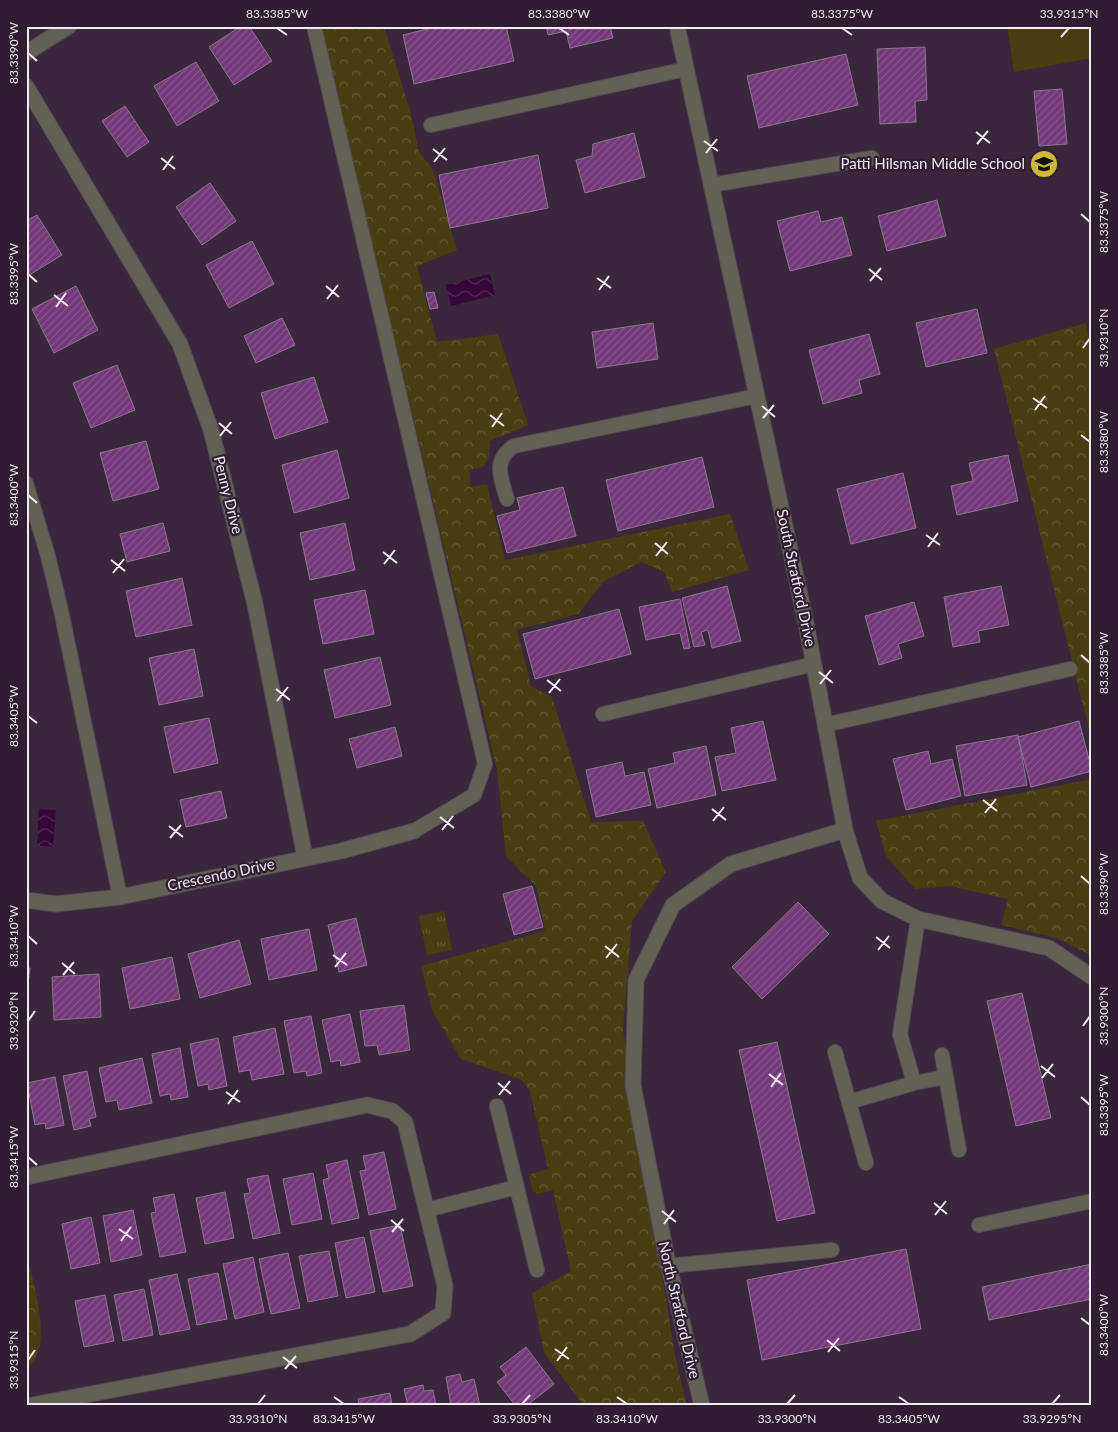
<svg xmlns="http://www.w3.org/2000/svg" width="1118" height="1432" font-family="Lato,sans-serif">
<defs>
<pattern id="forest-crowns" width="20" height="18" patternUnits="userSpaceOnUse" patternTransform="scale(1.25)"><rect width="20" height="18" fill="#473f12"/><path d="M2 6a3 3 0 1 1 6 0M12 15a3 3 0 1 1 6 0" fill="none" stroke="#625b35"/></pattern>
<pattern id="park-tufts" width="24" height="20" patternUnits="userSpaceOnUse" patternTransform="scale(1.25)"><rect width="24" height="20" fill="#473f12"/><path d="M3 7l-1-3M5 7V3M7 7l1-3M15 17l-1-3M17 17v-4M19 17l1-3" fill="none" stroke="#625b35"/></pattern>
<pattern id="water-waves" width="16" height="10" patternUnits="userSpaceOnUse" patternTransform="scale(1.25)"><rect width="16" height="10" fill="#340738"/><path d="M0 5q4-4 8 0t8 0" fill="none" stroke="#522b55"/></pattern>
<pattern id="building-hatch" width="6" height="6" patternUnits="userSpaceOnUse" patternTransform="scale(1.25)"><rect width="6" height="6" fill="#733879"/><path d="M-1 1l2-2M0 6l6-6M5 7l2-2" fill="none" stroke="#88558d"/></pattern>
</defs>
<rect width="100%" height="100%" fill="#39273b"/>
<path fill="url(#forest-crowns)" d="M320,26H384L411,114L419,152L433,170L457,250L417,266L437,342L498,334L528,425L490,441L489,458L483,467L469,470L471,487L487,484L505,560L730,514L749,570L672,592L664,572L641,562L604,581L578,614L517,630L531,686L552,697L591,822L643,821L666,872L632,921L623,1030L675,1356L687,1406H584L544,1353L532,1293L571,1271L553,1190L537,1194L533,1191L529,1177L531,1174L548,1169L530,1091L522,1080L461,1059L432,1010L421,966L545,931L536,886L506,856L497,770Z
M1086,323L1092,353V741L994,349Z
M1092,779V956L1057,938L1001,925L1008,899L949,886L915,889L886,856L876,821Z
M26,1252C32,1278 56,1352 26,1368Z"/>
<path fill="url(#park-tufts)" d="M444,911L452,950L427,955L419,916Z"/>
<path fill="#473f12" d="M1007,26H1092V58L1014,72Z"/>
<path fill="url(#water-waves)" d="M490,274L495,295L451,306L446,285Z
M39,809L56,810L53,847L37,845Z"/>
<path fill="url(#building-hatch)" stroke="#8d778f" d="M241,26H249L272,61L234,85L209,47Z
M439,26H506L514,61L414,84L403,35Z
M546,26H610L613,38L570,48L566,31L548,35Z
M925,47L927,100L915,101L916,122L880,124L877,49Z
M846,54L858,105L759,128L747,76Z
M196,62L219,101L177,126L154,86Z
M1062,89L1067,144L1039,146L1034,91Z
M125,106L149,142L127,157L102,121Z
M634,133L645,177L585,193L576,160L592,156L593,144Z
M538,155L548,208L450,228L439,175Z
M210,183L236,221L202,245L176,207Z
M937,200L946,236L887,251L878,216Z
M818,211L821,222L842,217L852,255L790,271L777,221Z
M37,215L62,255L26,277V221Z
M252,241L274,284L229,308L206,265Z
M76,286L98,330L54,353L32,309Z
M434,292L438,308L430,309L426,293Z
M977,309L987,353L926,367L916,323Z
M282,318L295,345L256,363L244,336Z
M653,323L658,359L597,368L592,332Z
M869,334L880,374L859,380L862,393L823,404L809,350Z
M117,365L135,410L91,428L73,383Z
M314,377L328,422L275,439L261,393Z
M146,441L159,489L113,501L100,453Z
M337,450L349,498L294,513L282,465Z
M1008,455L1018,501L957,515L951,486L973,481L969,463Z
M702,457L714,507L618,531L606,480Z
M903,473L916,528L851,544L837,489Z
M563,487L576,536L507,553L497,516L520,510L517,498Z
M163,523L170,551L127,562L120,534Z
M345,523L355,570L310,580L300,533Z
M182,578L192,625L136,637L126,591Z
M727,586L741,641L712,648L708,630L701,632L705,645L694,647L682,598Z
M1001,586L1009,625L978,631L980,642L953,647L944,597Z
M365,590L374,634L323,644L314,600Z
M680,599L690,648L684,649L680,633L646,640L639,607Z
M914,602L924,636L898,644L902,658L879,665L865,616Z
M619,609L631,654L535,679L523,634Z
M194,649L203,696L159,705L149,658Z
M380,657L391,705L335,718L324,670Z
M209,718L218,763L174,773L164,727Z
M763,721L776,780L722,791L715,757L736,753L731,728Z
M1079,721L1092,771L1031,787L1018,737Z
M395,727L402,756L357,768L349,739Z
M1018,735L1027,785L965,796L956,746Z
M706,746L716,795L657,808L648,769L675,763L673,753Z
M928,751L931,764L952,759L961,796L906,810L893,759Z
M622,762L625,776L644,772L651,805L596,817L586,770Z
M221,791L227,818L186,827L180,800Z
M532,886L543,927L514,935L503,894Z
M798,902L829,934L762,999L732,967Z
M356,918L367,965L339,972L328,925Z
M309,929L317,970L269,980L261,939Z
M239,940L251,984L200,998L188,954Z
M172,957L180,999L130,1009L122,968Z
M26,968H30L26,999Z
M99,974L101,1017L54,1020L52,977Z
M1022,993L1051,1118L1016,1126L987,1001Z
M404,1005L410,1050L379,1055L377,1045L365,1046L360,1011Z
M350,1014L360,1062L341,1066L340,1060L331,1062L322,1020Z
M311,1016L322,1073L307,1076L306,1071L294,1073L284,1021Z
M275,1028L284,1074L252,1080L250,1070L239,1072L233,1037Z
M218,1038L227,1086L209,1090L208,1084L198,1086L190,1044Z
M777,1042L815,1213L777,1221L739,1050Z
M180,1048L188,1097L171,1100L170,1094L160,1096L152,1054Z
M142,1058L152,1103L119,1110L117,1100L106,1102L99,1068Z
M87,1071L96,1117L89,1119L91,1126L74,1130L63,1076Z
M55,1077L64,1125L46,1129L45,1123L35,1125L27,1083Z
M384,1152L396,1209L369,1215L360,1171L366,1170L363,1156Z
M347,1160L359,1218L332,1224L323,1180L329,1178L326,1165Z
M313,1173L322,1219L292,1225L283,1179Z
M268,1175L280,1233L253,1239L244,1194L250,1193L247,1179Z
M225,1192L234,1238L205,1244L196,1198Z
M174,1194L186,1252L160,1257L151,1213L156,1212L153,1198Z
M133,1210L142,1255L111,1262L103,1216Z
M91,1217L100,1263L71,1269L62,1224Z
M400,1225L413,1286L383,1292L370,1231Z
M364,1237L375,1292L346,1298L335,1243Z
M906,1249L921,1329L762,1360L747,1280Z
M329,1251L338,1296L308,1302L299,1256Z
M288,1253L300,1308L271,1314L259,1259Z
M253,1257L264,1312L235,1319L223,1264Z
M1092,1264V1299L989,1320L982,1287Z
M218,1273L227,1319L197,1325L188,1279Z
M177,1274L190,1329L160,1335L149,1280Z
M144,1289L153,1335L123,1341L114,1295Z
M105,1295L114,1341L84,1347L75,1301Z
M526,1347L554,1384L526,1406H516L497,1382L506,1375L500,1367Z
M460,1374L462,1382L474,1379L480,1406H451L446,1377Z
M423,1385L424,1391L433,1390L436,1406H408L404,1389Z
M390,1393L392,1406H359L358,1399Z"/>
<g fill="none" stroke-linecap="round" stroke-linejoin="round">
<defs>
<path id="lane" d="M314,26L485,764L474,795L414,831
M431,125L686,69
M711,185L872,158
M26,483L48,556L62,615L120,897
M507,499C501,477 492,461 514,446L757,396
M603,714L814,664
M825,725L1070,669
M835,1052L866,1163
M942,1055L959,1150
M914,1083L900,1034L918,919
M849,1102L914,1083L945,1077
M497,1106L537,1270
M426,1210L517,1187
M979,1225L1092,1201
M668,1266L832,1250"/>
<path id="street" d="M677,26L806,623L845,830L860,878L882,901L918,919L1049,948L1092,977
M26,53L69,26
M26,86L180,344L211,430L255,604L305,857
M26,900L56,904L120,897L341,851L414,831
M26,1177L367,1105L392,1111L405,1122L445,1286L443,1313L410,1334L27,1406
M702,1406L666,1254L633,1085L636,980L673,905L731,864L845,830"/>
</defs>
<use href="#lane" stroke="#574659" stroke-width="16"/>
<use href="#street" stroke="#574659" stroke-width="17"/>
<use href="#lane" stroke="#636154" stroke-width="14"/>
<use href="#street" stroke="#636154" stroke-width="15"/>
</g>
<path fill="none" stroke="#f6e9f6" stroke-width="2" d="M277,28L287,35M559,28L569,35M842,28L852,35M1061,37L1069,28M28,53L37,61M976,132L990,143M704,141L718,151M977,144L988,131M433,149L447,160M706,153L717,139M161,158L175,169M434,162L445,148M163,170L173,156M1081,214L1090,222M869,269L882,280M28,274L37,282M597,278L611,288M870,281L881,268M326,286L339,297M599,290L609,276M54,295L68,306M327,299L338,285M56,307L66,293M1083,348L1090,338M1033,398L1047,408M762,406L775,417M1035,410L1045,396M490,415L504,426M763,418L774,405M219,423L232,434M492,427L502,413M1081,435L1090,442M220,436L231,422M28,495L37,503M926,535L940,545M655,543L668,554M928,547L938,533M383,552L397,563M656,556L667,542M111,560L125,571M384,564L395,550M113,573L124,559M1081,655L1090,663M819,672L833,683M547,680L561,691M820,684L831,670M276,689L290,700M549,693L560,679M277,701L288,687M28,716L37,723M983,800L997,811M712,809L726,820M985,813L996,799M440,817L454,828M713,821L724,807M169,826L183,837M442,830L453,816M170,838L181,825M1081,876L1090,884M28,936L37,944M876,937L890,948M605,946L619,957M878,950L889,936M333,955L347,965M606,958L617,944M62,963L75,974M335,967L346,953M63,975L74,962M28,1021L35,1011M1083,1026L1090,1016M1041,1066L1055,1077M769,1074L783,1085M1042,1078L1053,1064M498,1083L511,1094M771,1087L781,1073M226,1092L240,1102M499,1095L510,1081M1081,1097L1090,1105M228,1104L238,1090M28,1157L37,1165M934,1203L947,1214M662,1211L676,1222M935,1215L946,1201M391,1220L404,1231M664,1224L674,1210M119,1229L133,1239M392,1232L403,1219M121,1241L131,1227M1081,1318L1090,1325M827,1340L840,1351M555,1349L569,1359M828,1352L839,1338M283,1357L297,1368M28,1360L35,1350M557,1361L567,1347M285,1369L296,1356M334,1397L344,1404M617,1397L627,1404M899,1397L909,1404M258,1404L265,1395M522,1404L530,1395M787,1404L795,1395M1052,1404L1060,1395"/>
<defs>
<symbol id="school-disc" viewBox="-11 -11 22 22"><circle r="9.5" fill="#ceb837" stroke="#2f1d31"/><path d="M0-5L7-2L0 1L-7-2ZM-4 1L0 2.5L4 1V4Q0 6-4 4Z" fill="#111"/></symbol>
</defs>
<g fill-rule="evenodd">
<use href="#school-disc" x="1028" y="148" width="32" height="32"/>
</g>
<g text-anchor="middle" stroke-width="4.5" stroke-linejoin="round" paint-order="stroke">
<g font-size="15" fill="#f6e9f6" stroke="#2f1d31" text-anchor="end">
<text x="1025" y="169">Patti Hilsman Middle School</text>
</g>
<g font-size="15" fill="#f6e9f6" stroke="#2f1d31">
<text transform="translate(228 495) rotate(76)" y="5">Penny Drive</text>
<text transform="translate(796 578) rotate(78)" y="5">South Stratford Drive</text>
<text transform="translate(221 875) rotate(-12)" y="5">Crescendo Drive</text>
<text transform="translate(679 1310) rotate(77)" y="5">North Stratford Drive</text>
</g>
</g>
<rect width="1118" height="1432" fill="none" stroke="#2f1d31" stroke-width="55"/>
<rect x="28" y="28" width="1062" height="1376" fill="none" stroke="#f6e9f6" stroke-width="2"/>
<g font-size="12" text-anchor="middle" fill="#f6e9f6">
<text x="277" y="18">83.3385°W</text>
<text x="559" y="18">83.3380°W</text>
<text x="842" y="18">83.3375°W</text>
<text x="1069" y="18">33.9315°N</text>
<text transform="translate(14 53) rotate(-90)" y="4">83.3390°W</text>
<text transform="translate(1104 222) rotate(-90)" y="4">83.3375°W</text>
<text transform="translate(14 274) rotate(-90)" y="4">83.3395°W</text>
<text transform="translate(1104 338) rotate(-90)" y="4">33.9310°N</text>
<text transform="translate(1104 442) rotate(-90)" y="4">83.3380°W</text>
<text transform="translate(14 495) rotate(-90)" y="4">83.3400°W</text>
<text transform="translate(1104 663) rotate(-90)" y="4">83.3385°W</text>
<text transform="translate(14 716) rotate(-90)" y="4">83.3405°W</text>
<text transform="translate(1104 884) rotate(-90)" y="4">83.3390°W</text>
<text transform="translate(14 936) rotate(-90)" y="4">83.3410°W</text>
<text transform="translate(1104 1016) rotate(-90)" y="4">33.9300°N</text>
<text transform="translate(14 1021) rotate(-90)" y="4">33.9320°N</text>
<text transform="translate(1104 1105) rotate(-90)" y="4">83.3395°W</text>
<text transform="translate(14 1157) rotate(-90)" y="4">83.3415°W</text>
<text transform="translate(1104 1325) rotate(-90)" y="4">83.3400°W</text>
<text transform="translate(14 1360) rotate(-90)" y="4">33.9315°N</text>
<text x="258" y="1423">33.9310°N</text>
<text x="344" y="1423">83.3415°W</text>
<text x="522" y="1423">33.9305°N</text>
<text x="627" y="1423">83.3410°W</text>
<text x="787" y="1423">33.9300°N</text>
<text x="909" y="1423">83.3405°W</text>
<text x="1052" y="1423">33.9295°N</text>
</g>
</svg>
